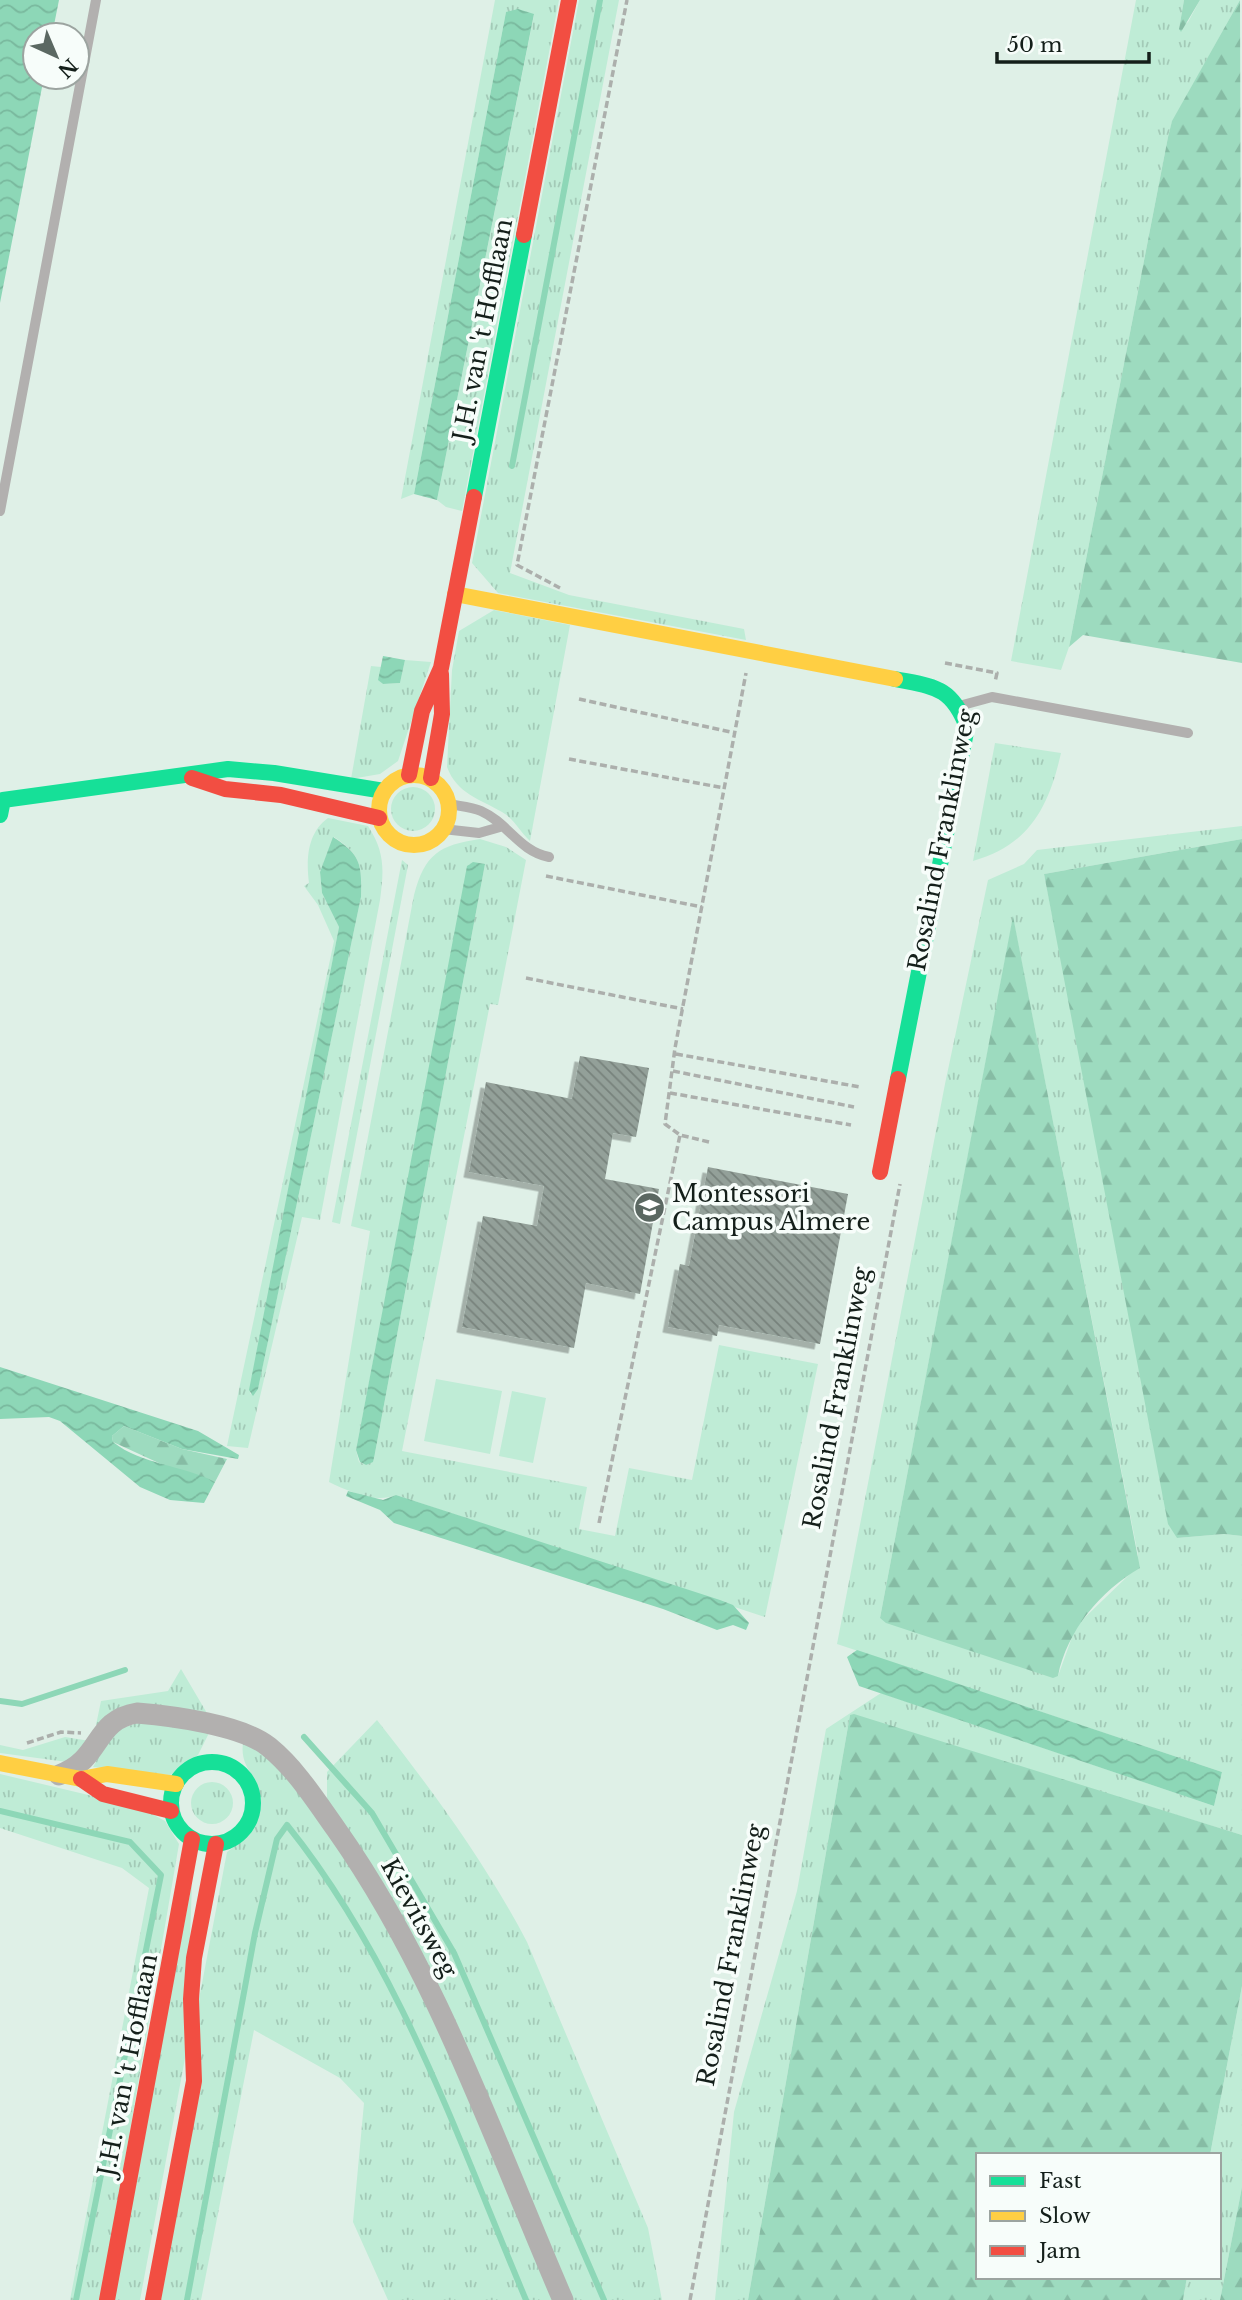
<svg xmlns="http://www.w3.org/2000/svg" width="1242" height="2300" font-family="'Libre Baskerville',serif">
<defs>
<pattern id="grass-tufts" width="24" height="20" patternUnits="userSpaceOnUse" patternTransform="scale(1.75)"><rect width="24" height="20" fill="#bfecd6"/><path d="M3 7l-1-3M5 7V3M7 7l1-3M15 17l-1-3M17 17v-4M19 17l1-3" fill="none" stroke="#a3cab7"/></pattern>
<pattern id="forest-firs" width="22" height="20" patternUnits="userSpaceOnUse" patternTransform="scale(1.75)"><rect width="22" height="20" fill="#9ddbbf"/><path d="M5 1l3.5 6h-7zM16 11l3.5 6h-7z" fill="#86bca4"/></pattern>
<pattern id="water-waves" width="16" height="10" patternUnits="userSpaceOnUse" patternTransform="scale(1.75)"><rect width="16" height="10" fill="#8dd7b7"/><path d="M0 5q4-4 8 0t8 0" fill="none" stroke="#79b89d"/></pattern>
<pattern id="building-back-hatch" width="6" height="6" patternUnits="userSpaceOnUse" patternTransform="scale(1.75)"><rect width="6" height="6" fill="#93a099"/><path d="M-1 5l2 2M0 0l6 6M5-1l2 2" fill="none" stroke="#77827c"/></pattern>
<filter id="shadow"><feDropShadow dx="-5.5" dy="5.5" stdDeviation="0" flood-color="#0004"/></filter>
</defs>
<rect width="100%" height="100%" fill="#dff0e7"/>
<path fill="url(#grass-tufts)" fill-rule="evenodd" d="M495,0H559L462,511L446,507L437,500L534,15L506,12L414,494L401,499Z
M579,0H619L510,573L569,595L744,629L746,640L498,593L472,563Z
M1136,0H1184L1179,29L1188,22L1200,0H1240L1172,122L1168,137L1069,647L1061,670L1011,661Z
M494,610L570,625L530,841C520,832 514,819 502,812C480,799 457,794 447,767L452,670L459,631Z
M405,660L431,662L398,761L380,774L351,779L371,666L381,667L379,680L383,684L400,683Z
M995,743L1061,753C1049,806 1030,845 973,861Z
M391 809a22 22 0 1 1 44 0a22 22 0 1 1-44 0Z
M328,818L368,826C385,852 384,870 380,900L320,1220L302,1217L248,1448L227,1446L334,941L318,905L304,886L309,883C306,860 307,833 328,818ZM334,837C361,855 362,865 361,897L258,1388L250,1394L339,927L322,893L320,872Z
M1242,826V839L1044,874L1177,1538L1224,1534L1242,1536V1835L850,1715L748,2300H715L734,2112L797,1891L826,1729L881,1693L1214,1806L1222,1772L837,1644L945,1084L988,880L1024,864L1037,850ZM1013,918L1138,1555L1132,1572L1076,1626L1058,1676L880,1618Z
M480,839L506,847L526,860L498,1005L490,1004L402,1451L587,1487L579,1529L615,1536L629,1468L692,1480L719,1345L818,1364L765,1617L396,1495C376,1504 348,1491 329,1482L370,1231L351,1226L414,895C425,854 439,845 480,839ZM469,864H485L375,1453L366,1465L359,1462L356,1450Z
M402,860L408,865L340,1224L332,1222Z
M181,1669L211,1720L104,1721L96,1725L101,1701L168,1691Z
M377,1720C432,1790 485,1862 527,1942L648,2228L662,2300H568L514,2171L327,1807V1772Z
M142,1721L209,1733L198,1755L170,1775L93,1767L112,1732Z
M65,1737L90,1741L67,1762L0,1753V1745L23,1750Z
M243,1743L252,1744L296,1785L405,1951L557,2300H388L353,2222L364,2103L340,2078L254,2030L201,2300H161L196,2015L227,1852C252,1835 271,1810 254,1779C246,1766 241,1758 243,1743Z
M0,1774L139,1807L165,1821L179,1844L101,2300H70L149,1888L122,1868L0,1828Z
M191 1803a21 21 0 1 1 42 0a21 21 0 1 1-42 0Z
M192,1883L186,2053L140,2300H113Z
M1242,1986V2187L1220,2300H1183L1187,2277H1219V2155H1210Z"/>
<path fill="url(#forest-firs)" d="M1184,0H1200L1181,32L1179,29Z
M1240,0L1242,663L1083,635L1069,647L1168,137L1172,121Z
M1242,839V1536L1224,1534L1177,1538L1168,1524L1044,874Z
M1013,916L1140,1568C1100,1591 1067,1631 1058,1676L1053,1678L886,1623L880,1618Z
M124,1426L182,1449L227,1459L215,1482L174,1470L113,1442L112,1436Z
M854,1714L1242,1835V1986L1210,2155H978V2277H1187L1183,2300H748L850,1715Z
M1242,2187V2300H1220Z"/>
<path fill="#bfecd6" d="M436,1379L502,1391L490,1454L424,1441Z
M512,1391L546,1398L533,1463L499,1456Z"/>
<path fill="url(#water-waves)" d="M0,0H59L52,35H35V77H44L0,303Z
M518,9L534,14L437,500L414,494L506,12Z
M383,656L405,660L400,683L383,684L378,680Z
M333,837C361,855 362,864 361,897L258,1389L253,1396L249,1390L339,927L322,893L320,872Z
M473,862L485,864L375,1453L373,1462L366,1465L360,1462L356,1450L467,866Z
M0,1367L198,1431L239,1455L238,1459L182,1449L124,1426L112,1436L113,1442C142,1465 183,1465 215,1482L204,1503L170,1500L140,1487L60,1421L49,1417L0,1419Z
M348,1491L383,1500L396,1495L720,1600L733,1605L749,1623L746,1630L733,1625L717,1630L663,1609L394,1523L380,1510L346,1496Z
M857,1650L1222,1772L1214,1806L859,1686L847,1657Z"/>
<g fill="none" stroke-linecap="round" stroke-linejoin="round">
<path stroke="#8dd7b7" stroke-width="6" d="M512,466L600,0
M0,1701L22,1704L125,1670
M304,1737L372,1813L454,1953L604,2300
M0,1811L130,1842L161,1875L76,2300
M187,2300L255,1933L277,1839L287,1825C399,1964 457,2137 526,2300"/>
</g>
<path fill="url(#building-back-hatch)" filter="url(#shadow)" d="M580,1056L649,1068L636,1137L613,1133L605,1179L659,1189L640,1294L586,1283L574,1348L462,1327L483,1216L537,1226L544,1186L469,1172L486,1082L572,1099Z
M708,1167L848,1194L820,1344L719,1325L717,1336L668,1327L680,1264L689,1266Z"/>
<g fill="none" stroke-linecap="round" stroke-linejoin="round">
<path stroke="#acafac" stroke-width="3.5" stroke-dasharray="7 3.5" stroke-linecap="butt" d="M560,588L517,565L627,0
M945,663L997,673L995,682
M579,699L735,733
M569,759L724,788
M546,876L702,907
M526,978L683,1009
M676,1054L860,1087
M673,1071L854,1107
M670,1093L851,1125
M709,1142L680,1135L665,1124L675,1048L746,673
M599,1523L680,1135
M27,1743L61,1732L81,1733
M690,2300L900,1184"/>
<path stroke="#b2b0af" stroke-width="10" d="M0,511L96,0
M959,706L992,697L1188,733
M449,804C459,806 472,807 481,811C508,823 519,851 549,857
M443,829L479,833L500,827"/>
<path stroke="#b2b0af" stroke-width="21" d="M59,1775C103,1759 93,1720 137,1713C173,1716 242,1725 269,1747C296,1769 316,1801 336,1829C437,1972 494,2141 563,2300"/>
<path stroke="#16e098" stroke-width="16" d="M474,497L524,235
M895,679C934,687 951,686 967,727L898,1079
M0,815L3,800L228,769L274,773L384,791
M171 1803a41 41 0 1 1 82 0a41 41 0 1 1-82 0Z"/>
<path stroke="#ffcf43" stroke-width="16" d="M455,594L895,679
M379 810a35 35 0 1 1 70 0a35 35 0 1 1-70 0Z
M0,1763L81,1779L107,1774L176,1784"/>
<path stroke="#f24e42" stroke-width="16" d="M524,235L569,0
M409,775L422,711L441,668L474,497
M192,778L225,789L281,795L379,818
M431,778L442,714L441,674
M880,1172L898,1079
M81,1779L103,1794L171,1811
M107,2300L192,1839
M153,2300L194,2081L191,1999L194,1958L216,1844"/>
</g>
<defs>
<symbol id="school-disc" viewBox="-11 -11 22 22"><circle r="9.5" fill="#5b6862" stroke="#f7fdfa"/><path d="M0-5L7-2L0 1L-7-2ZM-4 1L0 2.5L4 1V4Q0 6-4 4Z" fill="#fff"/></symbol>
</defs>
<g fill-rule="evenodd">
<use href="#school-disc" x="632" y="1190" width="35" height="35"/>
</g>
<g text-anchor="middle" stroke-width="7" stroke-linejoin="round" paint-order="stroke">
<g font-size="24" fill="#141f1a" stroke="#f7fdfa">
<text transform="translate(483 330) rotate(-79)" y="8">J.H. van 't Hofflaan</text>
<text transform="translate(942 840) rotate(-79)" y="8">Rosalind Franklinweg</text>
<text transform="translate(837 1398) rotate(-79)" y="8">Rosalind Franklinweg</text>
<text transform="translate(419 1918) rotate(61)" y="8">Kievitsweg</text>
<text transform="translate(731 1955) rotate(-79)" y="8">Rosalind Franklinweg</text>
<text transform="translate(128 2065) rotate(-79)" y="8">J.H. van 't Hofflaan</text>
</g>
<g font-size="24" fill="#141f1a" stroke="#f7fdfa" text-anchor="start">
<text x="672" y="1202">Montessori<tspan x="672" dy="28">Campus Almere</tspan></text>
</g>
</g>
<rect x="976" y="2153" width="245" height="126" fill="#f7fdfa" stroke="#9ca4a0" stroke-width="2"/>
<rect x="990" y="2176" width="35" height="10" fill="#16e098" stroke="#9ca4a0" stroke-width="2"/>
<text x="1039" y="2188" font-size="21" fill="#141f1a">Fast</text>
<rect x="990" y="2211" width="35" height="10" fill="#ffcf43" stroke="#9ca4a0" stroke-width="2"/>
<text x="1039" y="2223" font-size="21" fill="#141f1a">Slow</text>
<rect x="990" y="2246" width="35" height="10" fill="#f24e42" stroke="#9ca4a0" stroke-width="2"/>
<text x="1039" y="2258" font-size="21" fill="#141f1a">Jam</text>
<g transform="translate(56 56) rotate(136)"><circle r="33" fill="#f7fdfa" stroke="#9ca4a0" stroke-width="2"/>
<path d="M0-5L12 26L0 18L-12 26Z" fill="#5b6862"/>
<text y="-10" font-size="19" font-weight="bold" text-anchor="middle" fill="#141f1a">N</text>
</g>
<path d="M997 52v10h152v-10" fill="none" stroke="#141f1a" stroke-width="3.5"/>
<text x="1007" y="52" font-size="21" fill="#141f1a" stroke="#f7fdfa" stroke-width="5" paint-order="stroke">50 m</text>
</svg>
